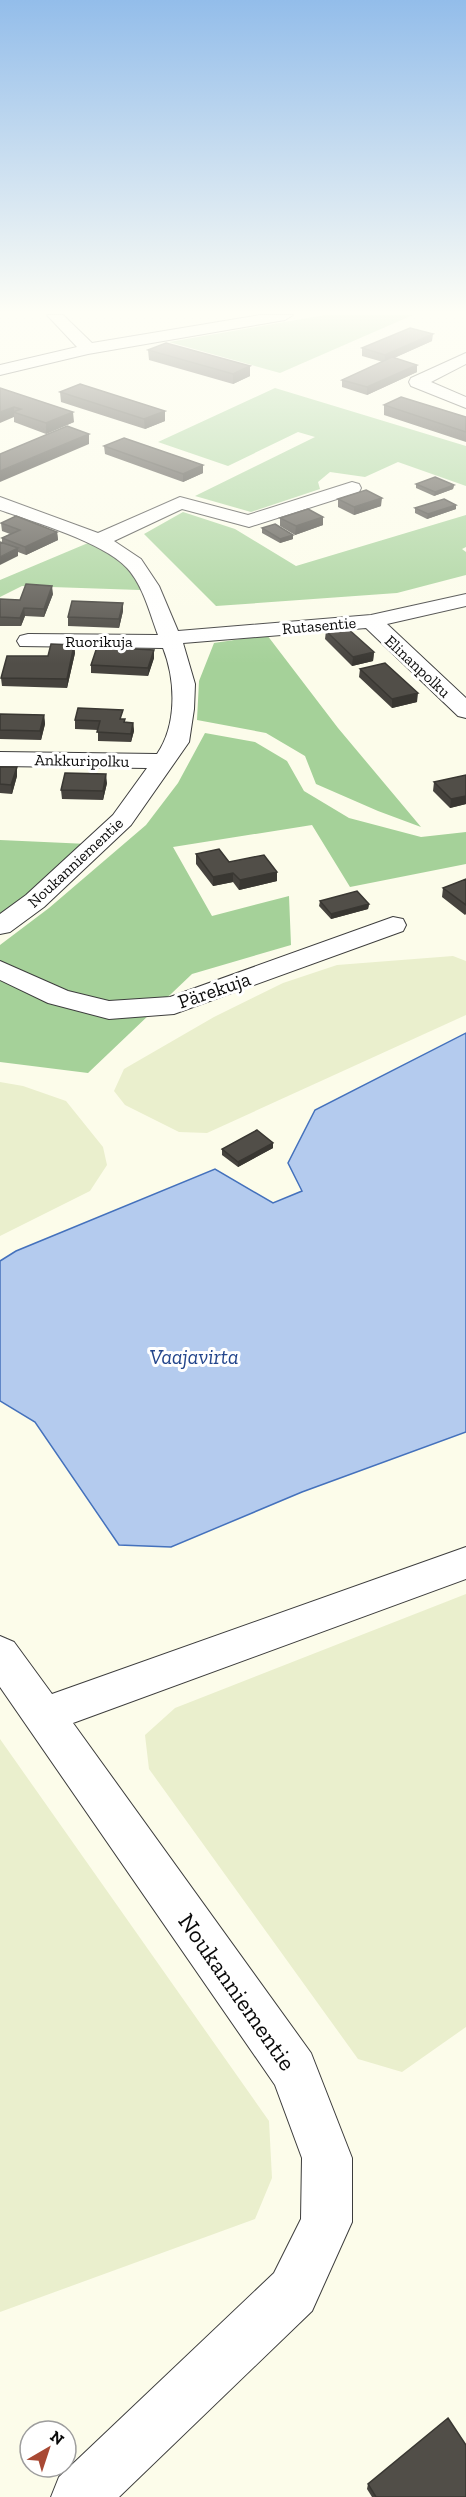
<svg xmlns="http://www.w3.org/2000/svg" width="466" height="2497" font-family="'Zilla Slab',serif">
<rect width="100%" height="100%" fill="#fcfcea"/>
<path fill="#eaefcd" d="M453,956L466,961V1015L207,1133L179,1132L125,1105L114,1091L124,1069L214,1017L283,983L337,965Z
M0,1082L23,1086L66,1101L103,1147L107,1165L90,1191L0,1236Z
M466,1594V2027L402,2072L358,2059L149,1769L145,1735L175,1708Z
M0,1739L269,2121L272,2178L255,2219L0,2312Z"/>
<path fill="#a5d199" d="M325,315H413L280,373L169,342Z
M275,388L466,446V486L398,462L365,477L330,472L318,482L320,489L251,512L195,496L315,437L298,432L228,466L158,442Z
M183,512L235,529L296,566L466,515V547L462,549L466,552V575L397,593L216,606L144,534Z
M88,543C108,552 139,565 140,590L22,586L0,597V580Z
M267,635L338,728L421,827L378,811L316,784L305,756L266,733L197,720L199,681L214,643Z
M205,733L255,742L287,761L304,791L349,818L421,837L466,832V864L350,887L312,825L173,847L212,916L289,896L291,945L192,974L88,1073L0,1062V945L49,908L146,825L178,783Z
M0,840L88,844L0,918Z"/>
<path fill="#b4cbee" stroke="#4471bc" stroke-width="1.5" d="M466,1033V1432L302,1492L171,1547L119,1545L35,1422L0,1401V1261L16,1251L215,1169L273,1203L302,1191L288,1163L315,1110Z"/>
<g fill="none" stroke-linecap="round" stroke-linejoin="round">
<defs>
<path id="minor" d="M47,315H63L92,343L260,315H293L285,320L88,354L0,375V365L77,347Z
M466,353V364L431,382L466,397V408L411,386L409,382L411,378Z
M352,482L359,484L361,488L359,492L249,527L182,509L114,541L141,559L159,586L178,631L371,615L466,594V606L387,624L466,698V718L458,716L366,628L183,643L195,684L194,709L189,742L131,825L44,907L10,932L0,934V914L26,895L113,815L147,768L0,766V752L157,754C177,725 176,681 163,648L20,646L17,641L20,636L28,634L158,635C150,614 143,585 127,568C103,542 34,522 0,510V497L98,533L180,497L248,515Z
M393,917L403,919L406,925L403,931L174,1014L109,1019L48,1003L0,980V961L68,991L109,1001L170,997Z
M466,1547V1579L73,1723L311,2053L352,2158V2222L312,2311L119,2497H51L59,2477L274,2273L301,2219L302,2158L275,2085L0,1687V1636L14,1642L52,1694Z"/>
</defs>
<use href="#minor" stroke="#3d3d3d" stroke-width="2"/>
<use href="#minor" fill="#fff" fill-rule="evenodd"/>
</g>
<path fill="#46433e" d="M432,341L394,358L417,365V372L367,395L342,387V380L383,362L362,356V348Z
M148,350L250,376L233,384L149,360Z
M0,388L74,422L46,434L14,422V417Z
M60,392L165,411V421L145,429L61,402Z
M384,405L466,417V442L384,415Z
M104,446L203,473L183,482L105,454Z
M416,484L454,485L453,489L434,496L416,488Z
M338,499L381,506L354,515L338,507Z
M456,505V509L427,519L415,513V508Z
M323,517V525L295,535L280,526V518Z
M1,523L57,532L58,540L26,555L18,552V556L2,543V538L10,534L2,531Z
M262,528L293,539L280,543L262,533Z
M53,594L44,617L25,616L21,626H0V599L20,600Z
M123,603V611L119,628L68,626V617Z
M326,631L374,652L373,661L352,666L325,639Z
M74,645L75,653L67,688L2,686L1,678Z
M154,650V658L148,676L91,673V665Z
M360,669L417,702L392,708L359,677Z
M0,714L44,715L45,724L41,740L0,739Z
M123,719H125V722L133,723L134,731L131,742L98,741V730L75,729V720Z
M0,767H17V776L12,794L0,793Z
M466,775V804L450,808L433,791L434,782Z
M107,783L103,800L62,799L61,790Z
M196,854L229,862L277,872V881L239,890L233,882L213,886L196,864Z
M466,879V914L465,915L442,897L443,888Z
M320,901L369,904L368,909L331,919L319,906Z
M273,1143V1148L238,1167L222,1155V1149Z
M368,2484L466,2497H372L367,2489Z"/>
<path fill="#393732" d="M433,334L432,341L385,362V355Z
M417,365V372L367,395V387Z
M250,366V376L233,384V374Z
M14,407V417L0,423V412Z
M165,411V421L145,429L144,419Z
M73,412L74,422L46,434V423Z
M89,434V444L0,482V471Z
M203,465V473L183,482V474Z
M454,485L453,489L434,496L435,492Z
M382,498L381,506L354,515V507Z
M456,505V509L427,519L428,514Z
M323,517V525L295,535L296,526Z
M57,532L58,540L26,555L25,547Z
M293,535V539L280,543V539Z
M18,548V556L0,565V557Z
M52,586L53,594L44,617V609Z
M123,603V611L119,628V619Z
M24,608L25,616L21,626L20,618Z
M74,645L75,653L67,688V679Z
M154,650V658L148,676V668Z
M374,652L373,661L352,666L353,657Z
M418,693L417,702L392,708V699Z
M44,715L45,724L41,740L40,731Z
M133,723L134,731L131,742V734Z
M17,767V776L12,794L11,785Z
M106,774L107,783L103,800V791Z
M466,796V804L450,808L451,799Z
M277,872V881L239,890L240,880Z
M233,873V882L213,886V877Z
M369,904L368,909L331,919V914Z
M273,1143V1148L238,1167V1162Z"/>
<path fill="#514e48" stroke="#393732" stroke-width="1.5" d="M410,328L433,334L385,355L362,348Z
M166,343L250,366L233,374L148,350Z
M392,357L417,365L367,387L342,380Z
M80,384L165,411L144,419L60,392Z
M0,388L73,412L46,423L13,412L21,409L14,407L0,412Z
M401,397L466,417V432L384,405Z
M67,426L89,434L0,471V454Z
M124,438L203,465L183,474L104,446Z
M435,477L454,485L435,492L416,484Z
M366,490L382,498L354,507L338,499Z
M444,499L456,505L428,514L415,508Z
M308,509L323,517L296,526L280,518Z
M16,516L57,532L25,547L2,538L20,530L1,523Z
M275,524L293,535L280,539L262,528Z
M0,542L18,548L0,557Z
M26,584L52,586L44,609L24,608L20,618L0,617V599L20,600Z
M72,601L123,603L119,619L68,617Z
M346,627L374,652L353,657L326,631Z
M51,644L74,645L67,679L1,678L7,656H48Z
M97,647L154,650L148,668L91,665Z
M385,663L418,693L392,699L360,669Z
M78,708L123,710L120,719H125L124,722L133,723L131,734L97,732L100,721L75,720Z
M0,714L44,715L40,731L0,730Z
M0,767H17L11,785L0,784Z
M65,773L106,774L103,791L61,790Z
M466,775V796L451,799L434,782Z
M219,849L229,862L264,855L277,872L240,880L233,873L213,877L196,854Z
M466,879V905L443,888Z
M357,891L369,904L331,914L320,901Z
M257,1130L273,1143L238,1162L222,1149Z
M448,2418L466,2445V2497H376L368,2484Z"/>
<linearGradient id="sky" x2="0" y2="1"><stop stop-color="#93bdea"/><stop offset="0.47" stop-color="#fefef6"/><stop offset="1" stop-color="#fefef6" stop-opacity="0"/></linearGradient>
<rect width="466" height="664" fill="url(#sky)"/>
<g text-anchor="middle" stroke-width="6" stroke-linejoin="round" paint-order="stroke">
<g font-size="16" fill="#0a0a0a" stroke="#fff">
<text transform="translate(319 625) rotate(-5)" y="6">Rutasentie</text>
<text x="99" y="647">Ruorikuja</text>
<text transform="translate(418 666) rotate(43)" y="6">Elinanpolku</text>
<text transform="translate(82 760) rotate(1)" y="6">Ankkuripolku</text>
<text transform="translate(75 862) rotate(-43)" y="6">Noukanniementie</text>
</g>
<g font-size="20" fill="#0a0a0a" stroke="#fff">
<text transform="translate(214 990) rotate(-19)" y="7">Pärekuja</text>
</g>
<g font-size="21" font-style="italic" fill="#24468c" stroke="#fff">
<text x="194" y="1364">Vaajavirta</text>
</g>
<g font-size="24" fill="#0a0a0a" stroke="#fff">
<text transform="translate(237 1992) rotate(55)" y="8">Noukanniementie</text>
</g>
</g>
<g transform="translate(48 2449) rotate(39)"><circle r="28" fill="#ffffff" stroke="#9d9d9d" stroke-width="1.5"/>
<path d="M0-4.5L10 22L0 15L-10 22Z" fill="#a84934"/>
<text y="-9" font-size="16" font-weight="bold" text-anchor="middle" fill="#0a0a0a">N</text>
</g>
</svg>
